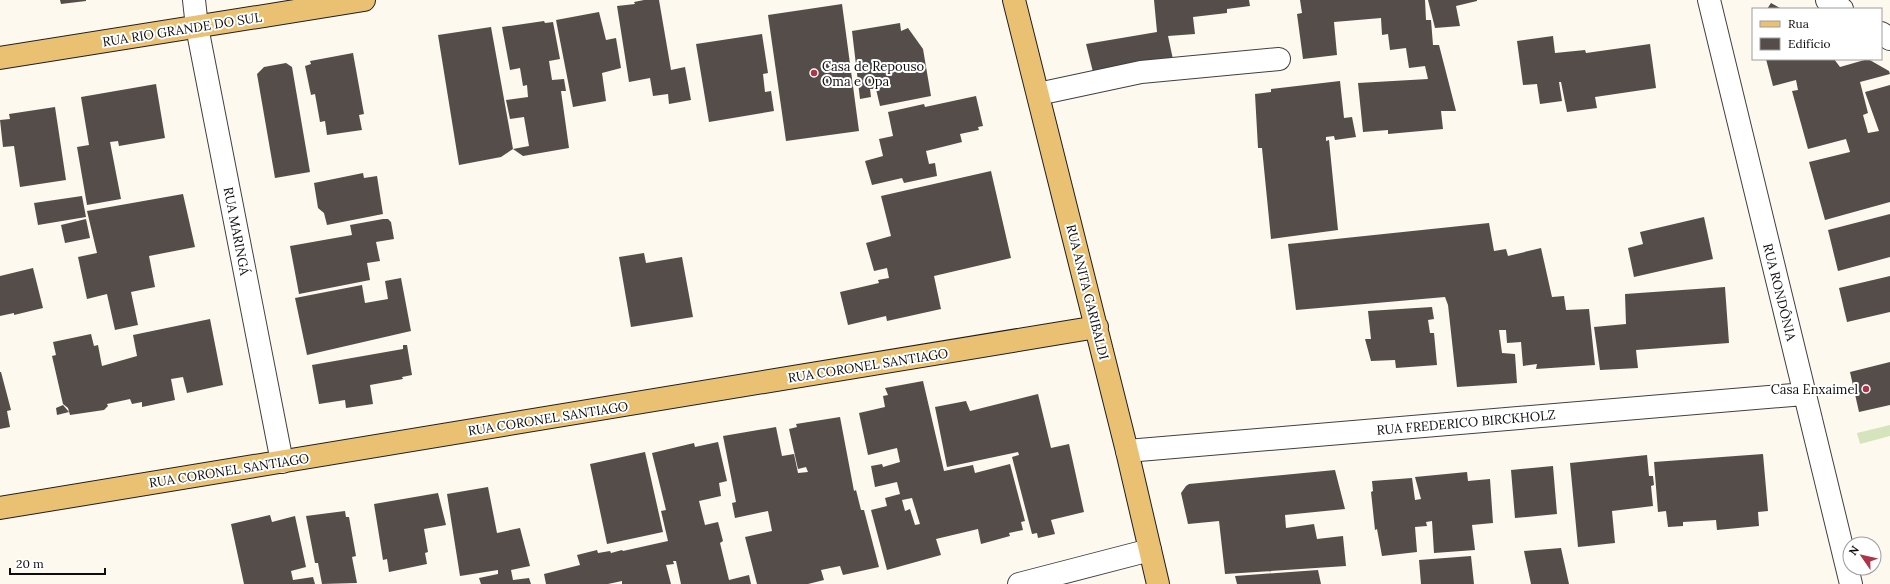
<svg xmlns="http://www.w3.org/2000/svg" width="1890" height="584" font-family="Lora,serif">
<rect width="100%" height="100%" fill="#fdf9ee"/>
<path fill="#d5e4bc" d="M1890,425V436L1860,444L1857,433Z"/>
<path fill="#544d4a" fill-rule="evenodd" d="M60,0H86V1L61,4Z
M644,0H659L671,70L685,67L691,100L669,104L668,94L653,96L650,78L629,82L617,6L635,4L634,2Z
M1154,0H1249L1250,6L1227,9V13L1193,17L1195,34L1168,36L1174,64L1093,72L1086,44L1157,32Z
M1300,0H1425L1426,20H1431L1433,45H1439L1456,111H1441L1443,129L1388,134V130L1363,132L1358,83L1428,79L1425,66L1409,68L1406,48L1390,50L1388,34L1382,35L1381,18L1334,22L1337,55L1303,59L1297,14L1302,13Z
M1428,0H1477V1L1456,6L1460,26L1435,28Z
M1771,3L1780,8L1779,9H1767Z
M842,4L859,131L786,141L768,15Z
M599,12L606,40L616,38L621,68L602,73L606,101L573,107L556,20Z
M544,21L545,23L553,22L560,59L549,61L552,80L564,79L566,91H561L569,148L523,156L513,149L529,146L524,117L510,119L506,100L528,97L527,85L523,86L520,68L510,70L502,27Z
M900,23L901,31L908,28L923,49L931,96L880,106L876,89H870L871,97L860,99L852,31Z
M491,27L513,149L501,157L459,165L438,35Z
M762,34L768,73L763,74L765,92L771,91L774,111L709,122L696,44Z
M1553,36L1555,53L1585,50L1586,53L1650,44L1656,88L1595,97L1597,108L1567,112L1561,82H1559L1562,101L1540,104L1537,84L1523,85L1517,41Z
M353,53L364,114L359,115L362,130L327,135L325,121L320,122L315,94L311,95L305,66L311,64L310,61Z
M1766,59H1834L1840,67L1868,59L1889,71L1890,74L1860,82L1868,113L1863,115L1868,133L1879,131L1865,92L1890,85V202L1825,220L1809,162L1850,152L1846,139L1808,149L1792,91L1798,90L1796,80L1773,86Z
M286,63L292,67L310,172L275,178L257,74L264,67Z
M1340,81L1344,118L1352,117L1356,137L1335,140L1334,136L1326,137V141L1329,140L1338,230L1271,239L1262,148H1258L1255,94L1271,92V89Z
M156,84L165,138L119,146L118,141L110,142L121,199L87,205L77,147L89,145L81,97Z
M976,96L983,126L978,127L979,130L960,134L962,142L926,151L929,164L935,163L937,176L904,183L902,178L872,185L865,161L883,156L879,139L893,136L888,112L924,104L925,107Z
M55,107L66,180L20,187L14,146L3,147L0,120L10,119L9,114Z
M991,171L1011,258L934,276L941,309L887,321L886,316L848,325L840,292L879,283L878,280L889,278L887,268L874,271L866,243L891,236L881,196Z
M363,173L364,178L377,176L383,214L327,225L324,213L318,208L314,183Z
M183,194L195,247L149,256L155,287L131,292L138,325L115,330L107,294L87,299L78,257L97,253L87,211Z
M82,196L86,217L38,225L34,203Z
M1890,214V257L1838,271L1828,230Z
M1704,217L1713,259L1634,277L1628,248L1643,244L1640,232Z
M86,219L90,238L65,243L61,225Z
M383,219H388L391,222L394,239L376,242L380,261L367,263L370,280L299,294L290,246L352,235L350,225Z
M1489,223L1494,251L1506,249L1508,256L1541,248L1552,297L1564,296L1566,310L1589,309L1595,365L1536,369L1537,364L1523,366L1521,342L1507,343L1506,330H1499L1502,353L1515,354L1517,383L1457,387L1448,305L1445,297L1296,310L1288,244Z
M644,253L646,263L682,257L693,317L631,327L619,257Z
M33,268L43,308L14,315V313L0,316V276Z
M1890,276V312L1847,322L1839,288Z
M401,278L411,331L307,355L295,298L362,285L365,303L388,299L385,281Z
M1725,287L1729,343L1636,350L1638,368L1600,370L1594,327L1626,324L1625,294Z
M1432,307L1434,319L1428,320L1430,333H1434L1437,365L1396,368L1395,360L1371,361L1365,339H1371L1368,311Z
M210,319L223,385L187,393L183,377L171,379L175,400L142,407V402L132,404L130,399L107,404L108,406L104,410L70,415L68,408L63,404L52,356L56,355L53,342L91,334L94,346L98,345L102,366L137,356L133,335Z
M403,345H407L412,375L402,377L403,379L370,385L373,404L346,408L345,400L319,404L312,365L403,349Z
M1890,362V405L1859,412L1850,372Z
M0,372H1L11,410L7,411L10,427L0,429Z
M923,381L944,471L973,465L975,473L1010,464L1025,521L1021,522L1023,530L1009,533L1010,536L981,544L978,529L936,539L941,555L887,570L871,510L887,506L885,498L900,494L897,482L875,487L871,466L882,464L883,467L900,462L897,448L868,455L859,413L885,407L883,396L888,395L885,388ZM912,498L920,524L915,525L910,509L905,511L902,500Z
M1038,394L1051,448L1069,444L1084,512L1051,520L1055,534L1038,538L1037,533L1032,534L1012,457L1019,455L1018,452L947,467L935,407L966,401L970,411Z
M63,405L69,412L57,415L56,408Z
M840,417L854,491L856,490L861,510H864L879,567L843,575L840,566L821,570L824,580L808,584H757L745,537L772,531L768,511L735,518L732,503L736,502L723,436L776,427L782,456L794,454L798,473L808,472L806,467L798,469L789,429L797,427L796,424Z
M718,442L727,481L719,483L721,496L699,501L705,525L718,522L723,541L720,543L729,580L749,575L751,584H681L676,561H673L674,564L666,565L671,584H622V581L608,584H546L544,574L580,565L577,555L597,550L598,553L610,551L611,553L622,550L623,551L668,541L661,511L666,510L652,453L694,443L695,447Z
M645,452L663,532L607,544L590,464Z
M1763,454L1768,511L1758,512L1759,526L1717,530L1716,520L1683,522V526L1668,527L1666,511L1658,512L1654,462Z
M1647,455L1649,476H1653L1654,485L1651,486L1653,506L1612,511L1615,543L1578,547L1570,463Z
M1553,466L1557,514L1515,518L1511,470Z
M1335,470L1345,509L1285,515L1286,528L1314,524L1317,539L1343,536L1346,566L1225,574L1219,521L1188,524L1181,493L1186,486L1189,484Z
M1467,472L1468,481L1490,479L1493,523L1472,525L1475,550L1434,553L1432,521L1426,522L1427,526L1415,527L1417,552L1382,556L1377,529L1375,530L1371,492L1373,491L1372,481L1412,478L1415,500L1421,499L1415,477Z
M488,487L497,533L520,528L530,566L511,570L513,580L529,578L531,584H481L479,578L498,574V570L460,576L447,494Z
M438,493L446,525L424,529L428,552L425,553L427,564L389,572L387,559L383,560L374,504Z
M345,511L346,517H349L356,556L352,557L357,583L322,584L318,563H315L306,516Z
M270,515L272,522L295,516L306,567L291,571L293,580L313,577L315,584H244L231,524Z
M1561,548L1569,584H1531L1524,551Z
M1471,556L1474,584H1421L1419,560Z
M1318,570L1321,584H1237L1235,576Z"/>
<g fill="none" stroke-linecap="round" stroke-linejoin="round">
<defs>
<path id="minor" d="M194,0L197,27L282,462
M1709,0L1851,584
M1827,0L1842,9
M1881,33L1890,39
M1038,94L1141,72L1279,59
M1127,451L1804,394
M1019,584L1150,550"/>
<path id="major" d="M1014,0L1127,451L1158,584
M0,58L364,0
M0,508L1097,327"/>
</defs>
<use href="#minor" stroke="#404040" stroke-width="24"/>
<use href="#major" stroke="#1e1e1e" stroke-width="24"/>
<use href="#minor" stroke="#fff" stroke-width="22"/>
<use href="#major" stroke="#eac072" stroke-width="22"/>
</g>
<g fill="#ae3447" stroke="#fff" stroke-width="1.5">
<circle cx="814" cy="73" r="4"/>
<circle cx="1866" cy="389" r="4"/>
</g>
<g text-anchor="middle" stroke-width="4" stroke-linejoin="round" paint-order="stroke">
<g font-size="13" fill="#0d0d0d" stroke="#fff">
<text transform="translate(182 29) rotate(-9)" y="5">RUA RIO GRANDE DO SUL</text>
<text transform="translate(237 231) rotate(79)" y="5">RUA MARINGÁ</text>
<text transform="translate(1088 292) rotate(76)" y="5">RUA ANITA GARIBALDI</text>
<text transform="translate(1780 292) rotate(76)" y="5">RUA RONDÔNIA</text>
<text transform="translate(868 365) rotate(-9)" y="5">RUA CORONEL SANTIAGO</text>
<text transform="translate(548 418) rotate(-9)" y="5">RUA CORONEL SANTIAGO</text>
<text transform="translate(1466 422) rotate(-5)" y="5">RUA FREDERICO BIRCKHOLZ</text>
<text transform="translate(229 470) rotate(-9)" y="5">RUA CORONEL SANTIAGO</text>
</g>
<g font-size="13" fill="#0d0d0d" stroke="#fff" text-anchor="start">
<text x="822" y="71">Casa de Repouso<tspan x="822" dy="15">Oma e Opa</tspan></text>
<text x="1858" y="394" text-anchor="end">Casa Enxaimel</text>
</g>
</g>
<rect x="1752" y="8" width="130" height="52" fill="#ffffff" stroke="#9e9e9e"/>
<rect x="1760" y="21" width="20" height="6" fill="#eac072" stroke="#9e9e9e"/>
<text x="1788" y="28" font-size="12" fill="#0d0d0d">Rua</text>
<rect x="1760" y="38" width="20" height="12" fill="#544d4a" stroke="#9e9e9e"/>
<text x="1788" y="48" font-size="12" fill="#0d0d0d">Edifício</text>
<g transform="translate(1862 556) rotate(304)"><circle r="19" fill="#ffffff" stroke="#9e9e9e"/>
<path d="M0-3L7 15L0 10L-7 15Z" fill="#ae3447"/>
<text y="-6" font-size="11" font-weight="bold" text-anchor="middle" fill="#0d0d0d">N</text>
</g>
<path d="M10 568v6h95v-6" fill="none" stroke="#0d0d0d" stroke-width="2"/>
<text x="16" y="568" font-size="12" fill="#0d0d0d" stroke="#ffffff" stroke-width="3" paint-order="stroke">20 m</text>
</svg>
